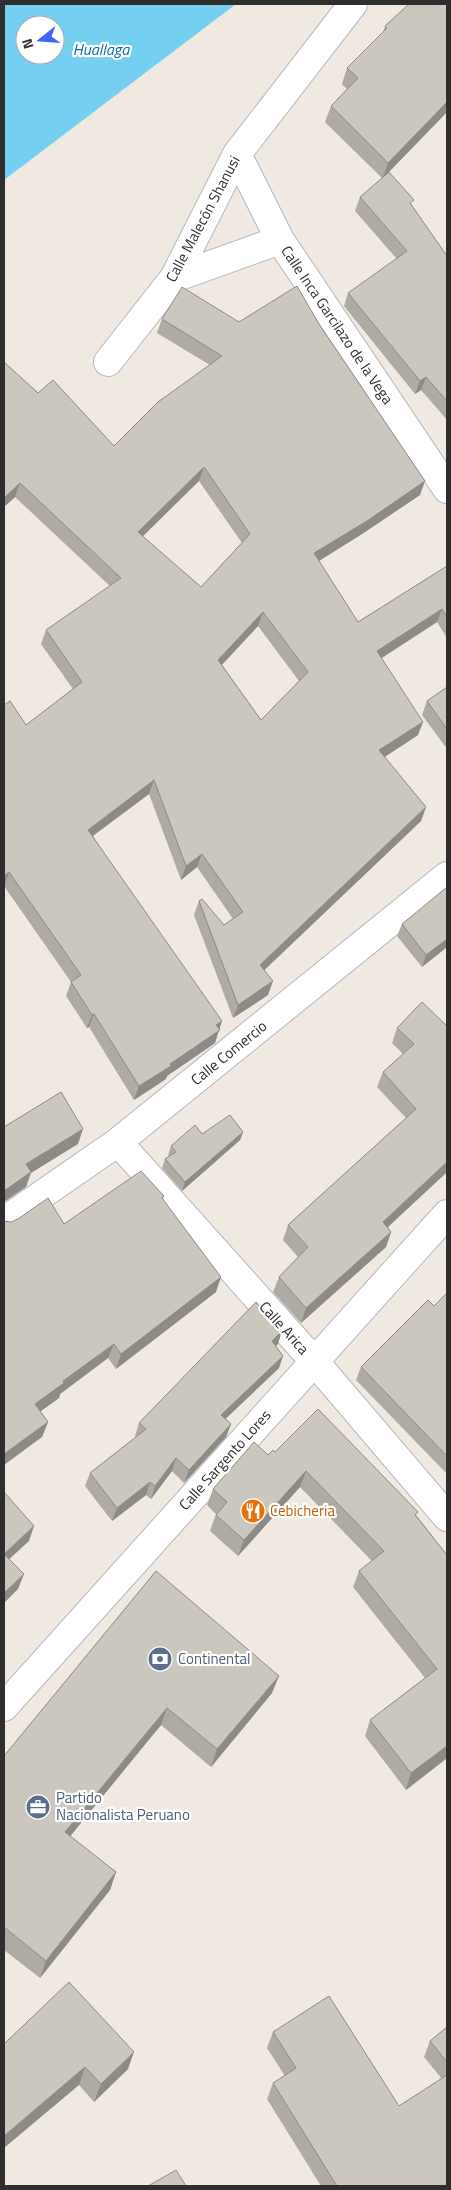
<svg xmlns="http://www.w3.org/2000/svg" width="451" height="2190" font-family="'Titillium Web',sans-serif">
<rect width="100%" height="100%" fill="#efe9e1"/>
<path fill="#75cff0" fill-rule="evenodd" d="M4,4H236L4,180ZM25,25H55V55H25Z"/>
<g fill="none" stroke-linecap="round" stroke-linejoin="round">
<defs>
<path id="street" d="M237,154L280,240L447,489
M174,278L280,240
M108,362L174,278L237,154L353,4
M118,1142L314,1361L447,1517
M4,1707L447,1214"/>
<path id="secondary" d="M4,1221L118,1142L447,876"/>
</defs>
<use href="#street" stroke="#b4b7c1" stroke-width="30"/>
<use href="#secondary" stroke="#b4b7c1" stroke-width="30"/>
<use href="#street" stroke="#fff" stroke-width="28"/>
<use href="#secondary" stroke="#fff" stroke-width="28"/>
</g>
<path fill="#afaba4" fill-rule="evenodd" d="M447,4V112L389,172L447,256V420L421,390L415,394L344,306L348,293L397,259L355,211L360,197L382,178L325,122L331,106L347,89L342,84L347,68L383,32L385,26Z
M162,319L319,324L420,495L362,534L319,561L358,622L447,566V638L437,622L382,658L418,735L384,757L426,807L421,821L264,970L268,995L233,1018L194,915L199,901L224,925L233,919L197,867L181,880L149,794L93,836L219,1029L215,1043L167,1076L166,1079L134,1100L89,1027L87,1028L66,996L71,982L4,886L26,725L73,689L41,644L46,630L110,586L15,497L4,507V362L38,393L114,446L210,365L157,333ZM199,481L242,543L201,587L142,536ZM258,626L299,681L261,720L222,665Z
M447,687V749L422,715L427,701Z
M402,924L447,947L422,967L397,936Z
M422,1002L447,1172L388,1227L391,1232L386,1247L301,1323L273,1292L279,1277L298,1257L283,1240L288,1225L406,1118L377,1087L383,1072L403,1054L392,1043L397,1028Z
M243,1132L240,1140L182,1191L162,1168L165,1159L169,1156L168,1155L171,1146L202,1134Z
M164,1196L163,1200L216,1292L116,1369L108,1358L60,1394L59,1398L40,1411L48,1422L42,1437L11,1222L64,1224Z
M447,1293V1474L356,1380L361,1367L434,1306Z
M278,1344L276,1346L279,1368L225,1419L231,1424L226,1437L184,1483L172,1471L151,1499L146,1495L112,1521L85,1486L90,1473L136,1437L135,1436L139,1423Z
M275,1452L417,1516L447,1555V1758L406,1790L365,1736L370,1720L425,1678L353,1587L359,1571L372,1561L300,1487L238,1556L210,1531L216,1514L207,1505L213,1489Z
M156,1571L272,1693L211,1767L161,1725L118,1776L70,1836L116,1872L110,1890L40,1978L4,1950V1756Z
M447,2027V2186H321L267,2099L273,2083L285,2076L267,2048L273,2032L399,2106L442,2079L424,2057L430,2041Z
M4,2044L128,2069L94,2102L79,2085Z"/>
<path fill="#8e8b86" d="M447,102V112L383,178L388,163Z
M426,377L421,390L415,394L420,381Z
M204,467L199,481L133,546L138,532Z
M425,481L420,495L362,534L309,567L314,553Z
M20,483L15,497L4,507V498Z
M442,609L437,622L372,664L377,651Z
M263,612L258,626L213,674L218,660Z
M423,722L418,735L374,764L379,750Z
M154,780L149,794L83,843L88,830Z
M426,807L421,821L255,979L260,965Z
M202,854L197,867L181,880L186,866Z
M9,872L4,886V876Z
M447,939V947L422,967L426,955Z
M273,981L268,995L233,1018L238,1005Z
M94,1014L89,1027L87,1028L92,1015Z
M222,1021L215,1043L167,1076L166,1079L134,1100L139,1086L170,1064L216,1025Z
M83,1129L78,1144L31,1173L26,1187L4,1202V1191L26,1164Z
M243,1132L240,1140L182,1191L185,1182Z
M447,1162V1172L377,1237L383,1222Z
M391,1232L386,1247L301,1323L306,1308Z
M221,1277L216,1292L116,1369L121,1354Z
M282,1331L278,1344L267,1353L272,1341Z
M114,1344L108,1358L60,1394L59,1398L30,1419L35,1404L63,1381Z
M283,1356L279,1368L216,1428L221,1415Z
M48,1422L42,1437L4,1465V1454Z
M231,1424L226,1437L184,1483L189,1470Z
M176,1458L172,1471L151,1499L155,1486Z
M306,1471L300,1487L238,1556L244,1540Z
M150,1482L146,1495L112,1521L117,1508Z
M34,1526L29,1541L4,1564V1554Z
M24,1574L18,1589L4,1603V1593Z
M279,1676L272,1693L211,1767L217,1749Z
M167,1708L161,1725L59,1850L65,1832Z
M447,1746V1758L406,1790L411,1773Z
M116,1872L110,1890L40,1978L46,1961Z
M134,2052L128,2069L94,2102L101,2084Z
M85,2067L79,2085L4,2148V2136Z"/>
<path fill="#cbc7bf" stroke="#8e8b86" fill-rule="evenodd" d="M409,4H447V102L388,163L331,106L358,78L347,68L387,28L385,26Z
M389,172L414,200L410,203L447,256V401L426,377L420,381L348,293L407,251L360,197Z
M297,286L319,324L425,481L367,521L314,553L358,622L447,566V617L442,609L377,651L423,722L379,750L426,807L260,965L273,981L238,1005L199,901L202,899L224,925L243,912L202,854L186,866L154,780L88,830L222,1021L216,1025L220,1030L170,1064L171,1066L139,1086L94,1014L92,1015L71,982L81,975L9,872L4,876V705L10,701L26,725L82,682L46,630L121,578L20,483L4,498V362L38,393L53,380L114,446L158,402L222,356L162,319L182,287L239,322ZM204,467L250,534L201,587L138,532ZM263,612L308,672L261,720L218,660Z
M447,687V729L427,701Z
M447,887V939L426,955L402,924Z
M422,1002L447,1026V1162L383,1222L391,1232L306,1308L279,1277L308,1247L288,1225L416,1109L383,1072L414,1044L397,1028Z
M61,1092L83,1129L26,1164L31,1172L4,1191V1127Z
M230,1115L243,1132L185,1182L165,1159L176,1152L171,1146L195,1125L202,1134Z
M141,1171L164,1196L162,1198L221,1277L121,1354L114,1344L63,1381L64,1383L35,1404L48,1422L4,1454V1221L11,1222L18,1219L48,1198L64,1224Z
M447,1293V1456L361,1367L428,1300L434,1306Z
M256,1302L282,1331L272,1341L283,1356L221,1415L231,1424L189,1470L176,1458L155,1486L150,1482L117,1508L90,1473L146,1429L139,1423Z
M318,1409L418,1512L415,1515L447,1555V1746L411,1773L370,1720L437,1669L359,1571L384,1551L306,1471L244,1540L216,1515L227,1502L213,1489L254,1442L268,1455L273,1450L275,1452Z
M4,1492L34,1526L4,1554L24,1574L4,1593Z
M156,1571L279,1676L217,1749L167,1708L125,1759L65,1832L116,1872L46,1961L4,1927V1756Z
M69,1982L134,2052L101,2084L85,2067L4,2136V2044Z
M329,1996L399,2106L447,2075V2186H337L273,2083L296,2068L273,2032Z
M447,2027V2062L430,2041Z
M176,2170L186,2186H148Z"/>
<defs>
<symbol id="restaurant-disc" viewBox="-11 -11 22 22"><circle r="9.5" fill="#e8710a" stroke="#fff"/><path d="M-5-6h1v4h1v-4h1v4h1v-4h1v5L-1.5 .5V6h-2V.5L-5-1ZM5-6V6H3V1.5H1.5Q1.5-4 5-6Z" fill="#fff"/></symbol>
<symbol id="bank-disc" viewBox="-11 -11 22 22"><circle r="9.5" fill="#5c6f8a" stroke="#fff"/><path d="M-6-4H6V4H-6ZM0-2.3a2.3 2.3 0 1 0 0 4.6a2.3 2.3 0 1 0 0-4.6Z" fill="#fff"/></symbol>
<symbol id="office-disc" viewBox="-11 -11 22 22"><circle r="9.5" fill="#5c6f8a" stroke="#fff"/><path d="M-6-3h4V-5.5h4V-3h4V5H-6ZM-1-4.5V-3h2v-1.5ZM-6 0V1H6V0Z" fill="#fff"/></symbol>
</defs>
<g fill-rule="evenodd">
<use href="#restaurant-disc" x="239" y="1497" width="28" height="28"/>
<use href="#bank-disc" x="146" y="1645" width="28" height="28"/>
<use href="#office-disc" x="24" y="1793" width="28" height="28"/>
</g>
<g text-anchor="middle" stroke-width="4.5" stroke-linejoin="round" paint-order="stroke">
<g font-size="15" fill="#2e2e2e" stroke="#fff">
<text transform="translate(203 219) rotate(-62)" y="5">Calle Malecón Shanusi</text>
<text transform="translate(337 325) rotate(56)" y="5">Calle Inca Garcilazo de la Vega</text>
<text transform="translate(229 1053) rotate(-39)" y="5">Calle Comercio</text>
<text transform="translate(284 1328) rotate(48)" y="5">Calle Arica</text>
<text transform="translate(225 1460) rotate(-48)" y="5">Calle Sargento Lores</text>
</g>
<g font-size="15" fill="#c56008" stroke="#fff" text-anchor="start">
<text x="270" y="1516">Cebicheria</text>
</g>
<g font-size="15" fill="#4e5e75" stroke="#fff" text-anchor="start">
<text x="178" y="1664">Continental</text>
<text x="56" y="1803">Partido<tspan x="56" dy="17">Nacionalista Peruano</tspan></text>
</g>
<g font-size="16" font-style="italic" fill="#0d6fa3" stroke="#fff">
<text x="101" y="55">Huallaga</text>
</g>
</g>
<rect width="451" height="2190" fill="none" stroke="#2e2e2e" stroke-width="10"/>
<g transform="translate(40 40) rotate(253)"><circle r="24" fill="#ffffff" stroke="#ababab"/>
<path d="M0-4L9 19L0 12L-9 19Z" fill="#4264fb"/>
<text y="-8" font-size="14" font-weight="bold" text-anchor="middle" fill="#2e2e2e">N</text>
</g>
</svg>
